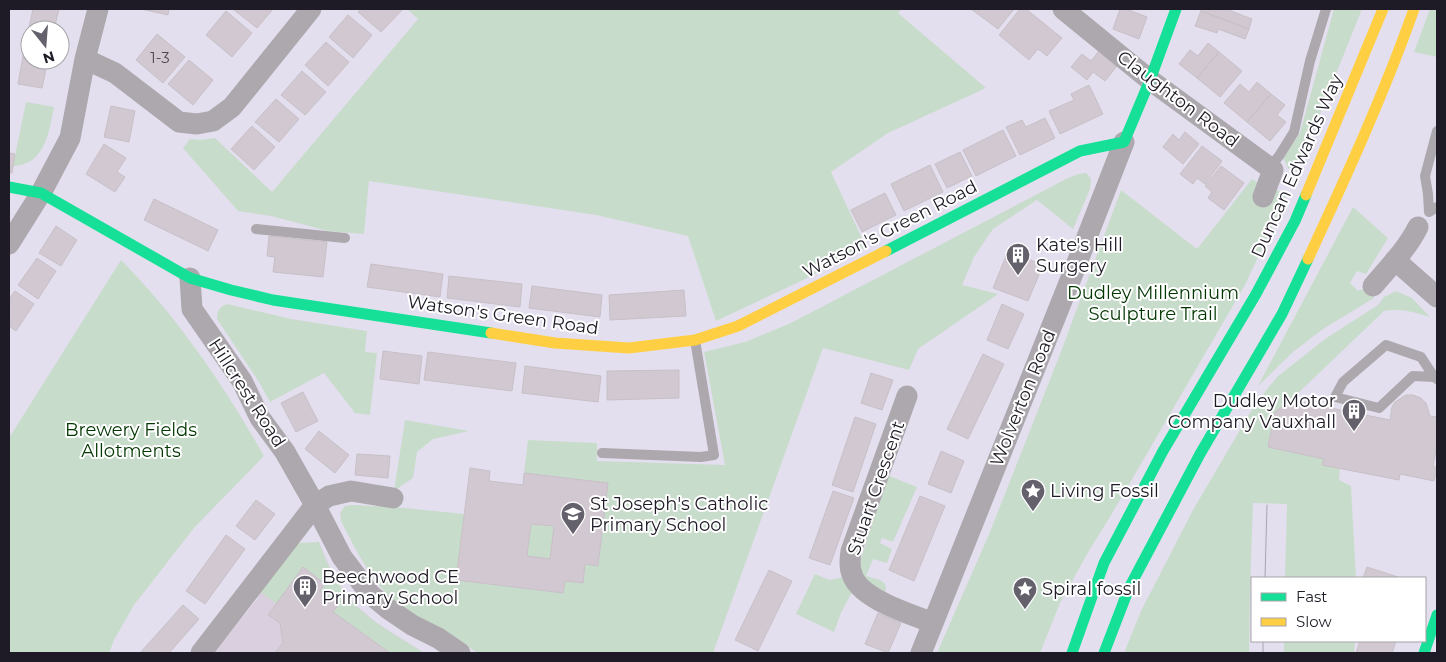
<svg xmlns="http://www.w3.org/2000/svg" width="1446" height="662" font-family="Montserrat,sans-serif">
<rect width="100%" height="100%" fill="#e4dfef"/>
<path fill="#dacfde" d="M319,542L332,572L340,587L352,602L377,623L424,653H213L258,598L259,591Z"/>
<path fill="#c8dccb" d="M407,9H901L898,13L986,88L888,133L831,172L866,247L801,281L716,321L688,236L596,215L369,181L364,234L328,231L271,216L238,211L183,148L190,139L201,140L215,138L272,192L418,19Z
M1334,9H1362L1297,171L1288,168L1283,158L1300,133Z
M1430,9H1437V57L1414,52Z
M26,102L54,107C49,132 45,165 13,166Z
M1086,173L1091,179L1090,189L1073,229L1037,200L993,229L974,257L962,285L998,294L918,349L909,370L823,348L713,653H478C451,636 421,623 397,603C371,582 356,550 341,521L340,513L345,506C355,504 363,506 373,506C403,507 434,511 464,514L457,580L563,593L565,581L583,582L585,564L598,566L608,483L524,473L528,440L597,443V461L725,465L704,352L745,342L791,323L1066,179L1078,174Z
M1252,179L1262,185L1287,194L1245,285L1110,517L1090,549L1060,603L1040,653H937L990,532L1062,349L1121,190L1197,249Z
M1353,207L1388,238L1366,274L1357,271L1350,283L1358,291L1365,288L1374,298L1323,329L1293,352L1258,386Z
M121,260C177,316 225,387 264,456L194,528L134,605L114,640L109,653H9V438Z
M1396,291L1412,298L1430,317C1414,312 1401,308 1384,311L1291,400L1275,412L1268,447L1324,459L1323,465L1340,468L1339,480L1351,486L1356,578H1285L1287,504L1253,503L1250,589L1249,653H1124L1141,611L1193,510L1254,406L1277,377L1325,339L1378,305L1384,297Z
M227,304L291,319L367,331L365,352L377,353L370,415L355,413L324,373L270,402L259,382L217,319C217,311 219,307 227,304Z
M405,420L469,431L433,439L417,452L413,478L394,491Z
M887,475L917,487L893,542L882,538L880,543L892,549L887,563L873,559L866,576L880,580L885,584L886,589L884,595L863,579L860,564L862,555Z
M531,524L554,526L550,559L527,556Z
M319,542C331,576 347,602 377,623C392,634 409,643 424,653H390L333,612L339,604L320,591L325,584L303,568L277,604L259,591L295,543Z
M815,574L830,580L843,577L852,592L841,613L834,632L796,614Z
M1284,641H1355L1354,653H1284Z"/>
<path fill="#d1c8d1" stroke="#c8c0c7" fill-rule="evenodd" d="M33,9H59L54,30H30V33L28,32Z
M141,9H169L168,15Z
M233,9H273L257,28Z
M361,9H403L381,32L358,12Z
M971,9H1014L998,29Z
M1020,9H1026L1062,38L1047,56L1038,49L1029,60L999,35Z
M1120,9H1126L1147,17L1139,39L1113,29Z
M1201,9H1226L1252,19L1249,29L1201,11Z
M226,11L252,33L232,57L206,35Z
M1201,11L1249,29L1245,39L1218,29L1217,33L1195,26Z
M348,15L372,35L353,58L329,37Z
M157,34L185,57L163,83L136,60Z
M326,42L349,62L328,86L305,65Z
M1208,43L1219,52L1197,78L1179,64L1190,50L1198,56Z
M25,45L30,46V60H48L42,88L18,84Z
M1099,51L1117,66L1105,81L1093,72L1087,80L1071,67L1082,54L1091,61Z
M1219,52L1242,71L1220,97L1197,78Z
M189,60L213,80L193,105L168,84Z
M302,71L326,92L305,115L281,95Z
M1257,82L1271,94L1247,122L1224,103L1240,84L1249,92Z
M1089,85L1103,114L1060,134L1049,111L1074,100L1071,94Z
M1271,94L1285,105L1277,115L1286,122L1270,141L1247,122Z
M276,99L299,119L279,142L255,122Z
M111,106L135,111L129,142L104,137Z
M1045,118L1055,138L1020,155L1006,127L1022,120L1026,127Z
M252,126L275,147L254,170L231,149Z
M1003,130L1016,156L976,176L963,150Z
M1185,132L1199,144L1183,164L1163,147L1173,134L1179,140Z
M104,144L126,158L117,172L125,177L115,192L86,174Z
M1202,146L1222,161L1205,184L1197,178L1193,184L1180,174Z
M960,152L972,176L947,188L935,164Z
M9,153L15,154L12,173H9Z
M930,165L943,192L904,211L891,184Z
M1221,166L1244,183L1224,210L1208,198L1212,192L1205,186Z
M885,193L896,215L862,232L851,210Z
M154,199L218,230L208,251L144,220Z
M56,226L77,240L61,266L39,253Z
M269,236L327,242L323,277L273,272L275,257L267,256Z
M1008,251L1043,265L1028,301L993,288Z
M37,258L56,271L38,299L18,285Z
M371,264L443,274L440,297L367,287Z
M449,276L522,284L520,307L447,298Z
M532,286L602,295L600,317L529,308Z
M684,290L686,316L610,320L609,295Z
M15,291L34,304L16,331L9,326V299Z
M1002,304L1024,314L1008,349L987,340Z
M383,351L422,356L419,384L380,379Z
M428,352L516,363L512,391L424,380Z
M983,354L1004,364L968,439L947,429Z
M525,366L601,376L598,402L522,393Z
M679,370V398L607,400V371Z
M871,373L893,380L882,410L861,403Z
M303,392L318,421L296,432L281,403Z
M1406,395H1413L1421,398L1426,403L1430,416L1437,417V445L1433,466L1437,468L1434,481L1400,474L1399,480L1322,465L1324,459L1268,447L1275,412L1291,400L1390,420L1392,407L1395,402Z
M855,417L876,424L853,492L832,485Z
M319,431L349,455L335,473L305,449Z
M941,451L964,461L951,493L928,484Z
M357,454L390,456L388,478L355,475Z
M470,468L490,471L489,481L523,485L524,473L608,483L598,566L585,564L583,583L565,581L563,593L456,580ZM531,524L554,526L550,559L527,556Z
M833,491L854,498L830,565L809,558Z
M920,496L945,506L914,581L889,570Z
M256,500L275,514L255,540L236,526Z
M226,535L245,549L205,604L186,591Z
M303,567L325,584L320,591L339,604L333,612L390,653H275L283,643L280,623L268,615Z
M1367,567L1401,578H1363Z
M769,570L792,581L758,651L735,640Z
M183,605L199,619L169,653H140Z
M878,613L901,623L888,653L865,644Z
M1360,641H1396L1392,653H1356Z"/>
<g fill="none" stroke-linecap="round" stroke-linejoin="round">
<path stroke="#ada8ae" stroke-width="10" d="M1437,131L1425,176L1428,194L1429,212L1437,207
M1269,168L1279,156L1294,132L1310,61L1326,9
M256,229L345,238
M1434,377L1413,376L1379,408L1335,397L1343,382L1386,345L1421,357L1434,377L1437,379
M602,453L701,457L714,455L695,340"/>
<path stroke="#ada8ae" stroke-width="21" d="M1063,9L1150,80L1273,170L1263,197
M85,59L115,73L179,122L197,124L213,121L232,107L311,9
M9,244L41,193L70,138L85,59L98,9
M1395,260L1437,297
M190,278L192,309L242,381L260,418L285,452L315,505L342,557L370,594L387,608L412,625L438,638L460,653
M1373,286C1389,267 1407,249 1418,227
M907,396L851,551C850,559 849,567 852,574C859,599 911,614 933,623
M201,653L315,505L329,496L351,491L393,498
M921,653L1073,273L1124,142"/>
<path stroke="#16e098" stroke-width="11" d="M9,187L41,193L190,278L231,290L273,300L491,333
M886,251L1080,151L1124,142L1150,80L1176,9
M1072,653L1104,563L1163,451L1256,294L1295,221L1306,195
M1104,653L1129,588L1200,454L1282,314L1308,259
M1424,653L1437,615"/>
<path stroke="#ffcf43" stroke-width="11" d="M1306,195L1383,9
M1308,259C1346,177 1384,94 1414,9
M491,333L555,343L629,348L695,340L738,326L886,251"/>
<path stroke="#a8a4ad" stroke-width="1" d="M1265,578L1267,505
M1263,641V653"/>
</g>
<defs>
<symbol id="building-pin" viewBox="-11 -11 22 30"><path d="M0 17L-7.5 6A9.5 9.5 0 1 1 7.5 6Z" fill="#64606c" stroke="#fff"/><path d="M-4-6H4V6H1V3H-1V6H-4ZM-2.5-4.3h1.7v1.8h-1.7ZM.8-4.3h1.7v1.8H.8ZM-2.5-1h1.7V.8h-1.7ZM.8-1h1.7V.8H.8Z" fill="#fff"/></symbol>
<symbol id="sight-pin" viewBox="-11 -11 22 30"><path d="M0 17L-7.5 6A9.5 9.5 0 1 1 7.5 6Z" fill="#64606c" stroke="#fff"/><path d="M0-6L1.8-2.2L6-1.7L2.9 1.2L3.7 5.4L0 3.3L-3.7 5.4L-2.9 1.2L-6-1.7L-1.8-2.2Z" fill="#fff"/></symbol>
<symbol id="school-pin" viewBox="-11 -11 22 30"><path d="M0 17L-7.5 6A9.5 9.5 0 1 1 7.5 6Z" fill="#64606c" stroke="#fff"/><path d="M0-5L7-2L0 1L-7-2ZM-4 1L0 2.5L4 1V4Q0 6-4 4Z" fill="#fff"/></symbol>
</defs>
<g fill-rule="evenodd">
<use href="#building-pin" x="1004" y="241" width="28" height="38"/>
<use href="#building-pin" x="1340" y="397" width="28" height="38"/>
<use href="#sight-pin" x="1019" y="477" width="28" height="38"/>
<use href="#school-pin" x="559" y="500" width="28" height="38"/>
<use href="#building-pin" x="291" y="573" width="28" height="38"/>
<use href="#sight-pin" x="1011" y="575" width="28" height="38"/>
</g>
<g text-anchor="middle" stroke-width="4" stroke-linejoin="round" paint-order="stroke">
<g font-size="15" fill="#4c4752">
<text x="160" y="63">1-3</text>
</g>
<g font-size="18" fill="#1f1b26" stroke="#fff">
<text transform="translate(1178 99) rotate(37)" y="6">Claughton Road</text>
<text transform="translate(1297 166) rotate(-66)" y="6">Duncan Edwards Way</text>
<text transform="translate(890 229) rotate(-27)" y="6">Watson's Green Road</text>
<text transform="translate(503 315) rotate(8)" y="6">Watson's Green Road</text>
<text transform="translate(247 393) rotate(57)" y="6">Hillcrest Road</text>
<text transform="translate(1023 398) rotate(-68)" y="6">Wolverton Road</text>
<text transform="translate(876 488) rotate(-71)" y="6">Stuart Crescent</text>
</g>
<g font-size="18" fill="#1f1b26" stroke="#fff" text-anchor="start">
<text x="1036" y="251">Kate's Hill<tspan x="1036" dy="21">Surgery</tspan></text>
<text x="1336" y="407" text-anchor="end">Dudley Motor<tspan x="1336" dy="21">Company Vauxhall</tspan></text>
<text x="1050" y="497">Living Fossil</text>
<text x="590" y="510">St Joseph's Catholic<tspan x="590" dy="21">Primary School</tspan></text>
<text x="322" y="583">Beechwood CE<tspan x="322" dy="21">Primary School</tspan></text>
<text x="1042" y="595">Spiral fossil</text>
</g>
<g font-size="18" fill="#023702" stroke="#fff">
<text x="1153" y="299">Dudley Millennium<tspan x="1153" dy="21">Sculpture Trail</tspan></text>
<text x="131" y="436">Brewery Fields<tspan x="131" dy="21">Allotments</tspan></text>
</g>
</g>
<rect width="1446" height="662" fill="none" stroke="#1f1b26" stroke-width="20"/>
<rect x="1251" y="577" width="175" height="65" fill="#ffffff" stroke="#a5a4a8"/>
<rect x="1261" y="593" width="25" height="8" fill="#16e098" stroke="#a5a4a8"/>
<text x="1296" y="602" font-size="15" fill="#1f1b26">Fast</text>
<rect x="1261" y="618" width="25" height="8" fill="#ffcf43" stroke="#a5a4a8"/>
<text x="1296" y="627" font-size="15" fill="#1f1b26">Slow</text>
<g transform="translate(45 45) rotate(163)"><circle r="24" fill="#ffffff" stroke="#a5a4a8"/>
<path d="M0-4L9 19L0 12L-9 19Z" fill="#64606c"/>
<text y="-8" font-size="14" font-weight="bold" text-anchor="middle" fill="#1f1b26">N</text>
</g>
</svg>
